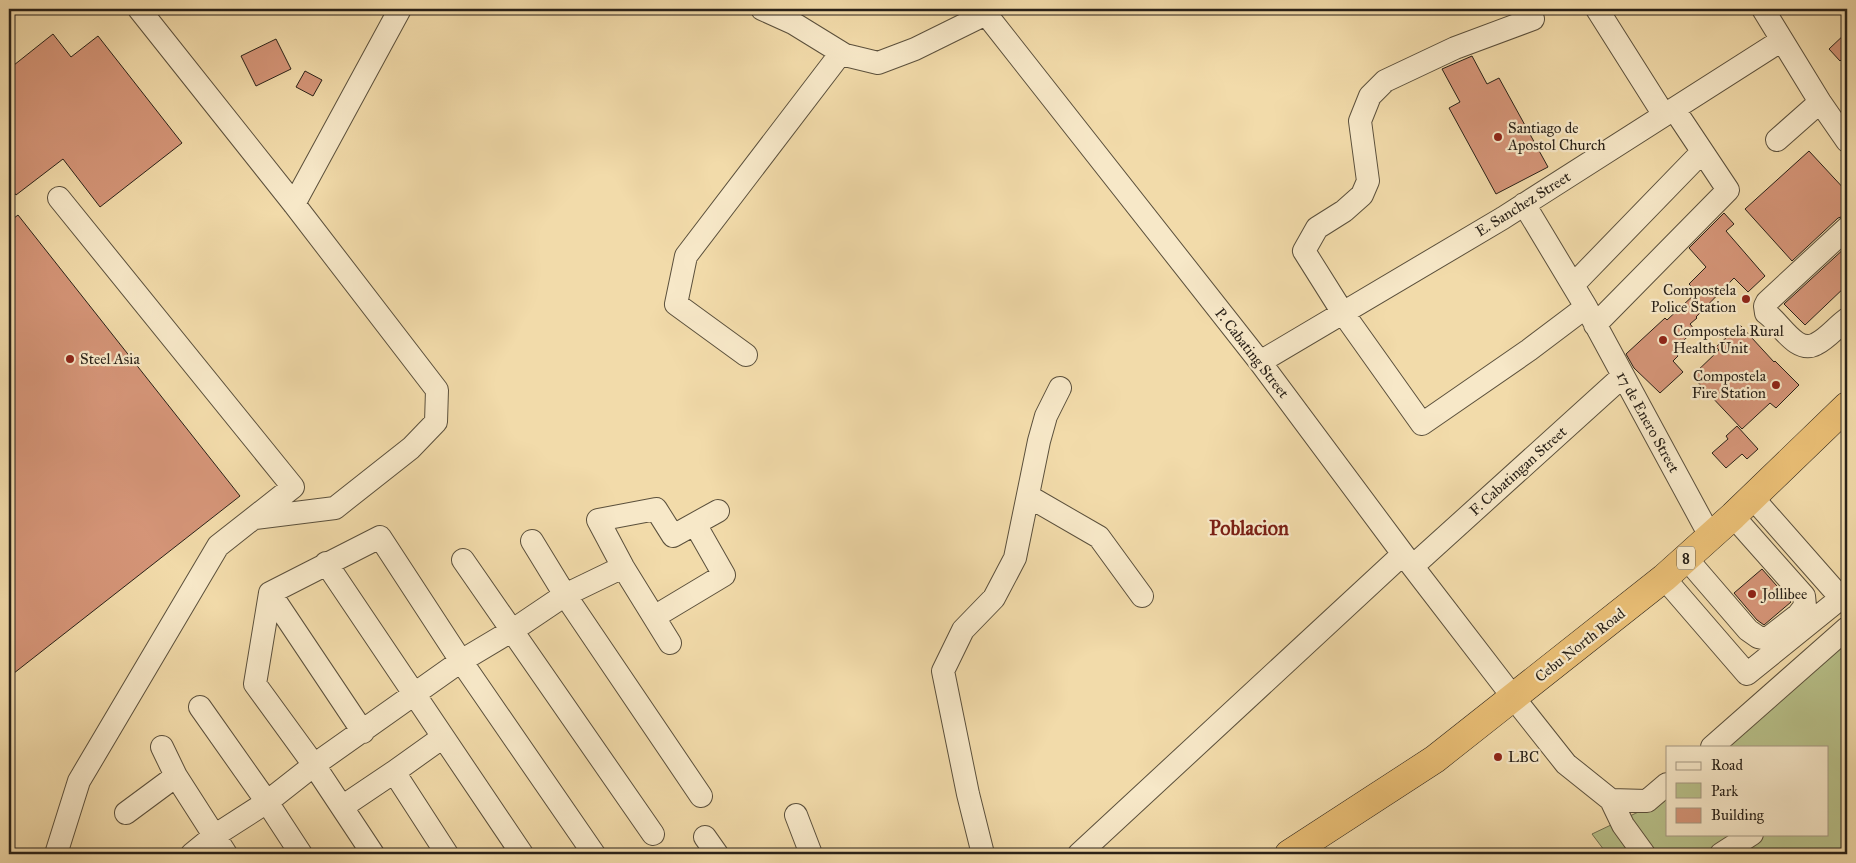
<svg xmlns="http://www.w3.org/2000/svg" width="1856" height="863" font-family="'IM FELL Great Primer',serif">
<rect width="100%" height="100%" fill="#f2dbaa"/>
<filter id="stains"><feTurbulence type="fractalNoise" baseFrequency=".004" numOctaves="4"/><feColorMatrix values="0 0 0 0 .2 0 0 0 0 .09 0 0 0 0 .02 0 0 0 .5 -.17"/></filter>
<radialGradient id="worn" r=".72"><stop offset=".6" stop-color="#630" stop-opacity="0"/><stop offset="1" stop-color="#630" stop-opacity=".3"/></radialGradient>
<path fill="#b8c18a" stroke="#707151" d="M1847,640V854H1607L1592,834L1653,805L1667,793V834H1827V747H1722Z"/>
<path fill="#d59578" stroke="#292118" d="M1847,32V54L1840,61L1829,49Z
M53,34L71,57L98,36L182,143L100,207L63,159L16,195L9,186V69Z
M276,39L291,69L256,86L241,56Z
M1472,56L1487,84L1499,78L1548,167L1496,194L1449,108L1460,102L1442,69Z
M305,71L322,80L313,96L296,87Z
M1809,151L1847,192V215L1838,218L1792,261L1745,209Z
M1724,213L1734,224L1726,231L1765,276L1748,292L1734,278L1696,317L1697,318L1690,324L1695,330L1673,350L1678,356L1673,361L1683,372L1660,393L1634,368L1626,354L1665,318L1667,320L1697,292L1689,284L1706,267L1689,248Z
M18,215L240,496L9,677V222Z
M1847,246V285L1805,325L1784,304Z
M1740,325L1774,362L1775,361L1799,385L1776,408L1770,403L1742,429L1692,376L1719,350L1716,347Z
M1737,426L1758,449L1747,459L1742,454L1726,468L1712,453L1728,439L1726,436Z
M1762,569L1791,602L1764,625L1757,620L1734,593Z"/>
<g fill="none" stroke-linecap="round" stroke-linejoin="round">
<defs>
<path id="minor" d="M139,9L294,204L437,390L436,422L411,448L335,508L255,518
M762,9L793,23L845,55L878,63L915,49L986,14L991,9
M1529,9L1533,19L1455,48L1385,81L1370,96L1360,121L1368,181L1362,195L1344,211L1317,228L1304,251L1343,313L1422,424L1529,350L1586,307
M1597,9L1664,115
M1763,9L1820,102L1847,141
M986,14L1260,362L1403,554L1513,697L1566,764L1611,800L1623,825L1644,854
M1777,140L1820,102
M294,204L400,9
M1524,204L1586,307L1710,536
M1847,228L1767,302L1765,306L1766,313C1780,322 1796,355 1816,344C1828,338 1837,326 1847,319
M1573,285L1702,152
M1595,325L1728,190L1674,109
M746,355L676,304L686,256L841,53
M1260,362L1503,218L1782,40
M1028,496L1099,537L1142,596
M532,541L565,595L701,796
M1686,558L1748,630L1758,637L1767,639L1798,615L1805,606L1804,596L1733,516
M463,560L653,834
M326,563L522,854
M1413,566L1623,376
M1664,578L1747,674L1841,598L1752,497
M270,593L363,732
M654,617L724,575L695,524
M670,643L623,567L598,520L656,509L673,536L718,511
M200,707L267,802L301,854
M162,747L176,776L226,854
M1712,747L1847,628
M394,772L443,737
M1611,800L1647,801L1667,784
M342,807L394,772L447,854
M126,813L176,776
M796,815L811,854
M705,837L717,854
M56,854L79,781L218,546L293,487L59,198
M192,854L214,836L267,802L314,765L461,661L513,630L565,595L623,567
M373,854L314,765L255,684L270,593L380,537L461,661L594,854
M983,854L968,794L943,671L963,630L994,598L1015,558L1039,441L1046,416L1060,388
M1079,854L1403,554
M1721,854L1752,834"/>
<path id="highway" d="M1289,854L1435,759L1664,578L1733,516L1847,406"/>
</defs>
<use href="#minor" stroke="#5b503c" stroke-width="24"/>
<use href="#highway" stroke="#292118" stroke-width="29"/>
<use href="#minor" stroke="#f7e8c8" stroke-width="22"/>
<use href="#highway" stroke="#e9be75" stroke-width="28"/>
</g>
<g fill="#8f2418" stroke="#f7e8c8" stroke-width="2">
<circle cx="1498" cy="137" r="5"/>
<circle cx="1746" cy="299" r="5"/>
<circle cx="1663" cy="340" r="5"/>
<circle cx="70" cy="359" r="5"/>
<circle cx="1776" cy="385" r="5"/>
<circle cx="1752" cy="594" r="5"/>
<circle cx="1498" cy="757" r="5"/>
</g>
<g text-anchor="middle" stroke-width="4.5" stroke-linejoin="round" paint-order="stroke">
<rect fill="#f7e8c8" stroke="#675d4d" stroke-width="1" x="1677" y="546.5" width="18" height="23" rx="4"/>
<g font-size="14" font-weight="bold" fill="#292118">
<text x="1686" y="563">8</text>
</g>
<g font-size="15" fill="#292118" stroke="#f7e8c8" text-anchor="start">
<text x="1508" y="133">Santiago de<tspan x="1508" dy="17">Apostol Church</tspan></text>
<text x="1736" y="295" text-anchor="end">Compostela<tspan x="1736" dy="17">Police Station</tspan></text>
<text x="1673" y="336">Compostela Rural<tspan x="1673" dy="17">Health Unit</tspan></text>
<text x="80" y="364">Steel Asia</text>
<text x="1766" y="381" text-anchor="end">Compostela<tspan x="1766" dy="17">Fire Station</tspan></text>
<text x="1762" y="599">Jollibee</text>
<text x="1508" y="762">LBC</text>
</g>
<g font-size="15" fill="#292118" stroke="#f7e8c8">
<text transform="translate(1523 204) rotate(-32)" y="5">E. Sanchez Street</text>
<text transform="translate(1252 353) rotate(52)" y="5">P. Cabating Street</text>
<text transform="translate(1648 422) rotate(61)" y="5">17 de Enero Street</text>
<text transform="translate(1518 471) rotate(-42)" y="5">F. Cabatingan Street</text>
<text transform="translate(1580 645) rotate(-38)" y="5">Cebu North Road</text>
</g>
<g font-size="20" font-weight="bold" fill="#7a1f14" stroke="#f7e8c8">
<text x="1249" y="535">Poblacion</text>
</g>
</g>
<rect width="1856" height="863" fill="none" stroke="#f2dbaa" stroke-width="30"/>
<rect x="10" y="10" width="1836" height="843" fill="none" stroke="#292118" stroke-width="2.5"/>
<rect x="15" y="15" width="1826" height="833" fill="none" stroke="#292118"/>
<rect x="1666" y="746" width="162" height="90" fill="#f7e8c8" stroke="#a59882"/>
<rect x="1676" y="762" width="25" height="8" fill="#f7e8c8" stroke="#a59882"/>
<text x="1711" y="770" font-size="15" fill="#292118">Road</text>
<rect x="1676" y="783" width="25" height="15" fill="#b8c18a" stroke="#a59882"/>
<text x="1711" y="796" font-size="15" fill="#292118">Park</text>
<rect x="1676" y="808" width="25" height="15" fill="#d59578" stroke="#a59882"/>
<text x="1711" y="820" font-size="15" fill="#292118">Building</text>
<rect width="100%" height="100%" filter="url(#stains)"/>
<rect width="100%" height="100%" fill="url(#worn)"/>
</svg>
